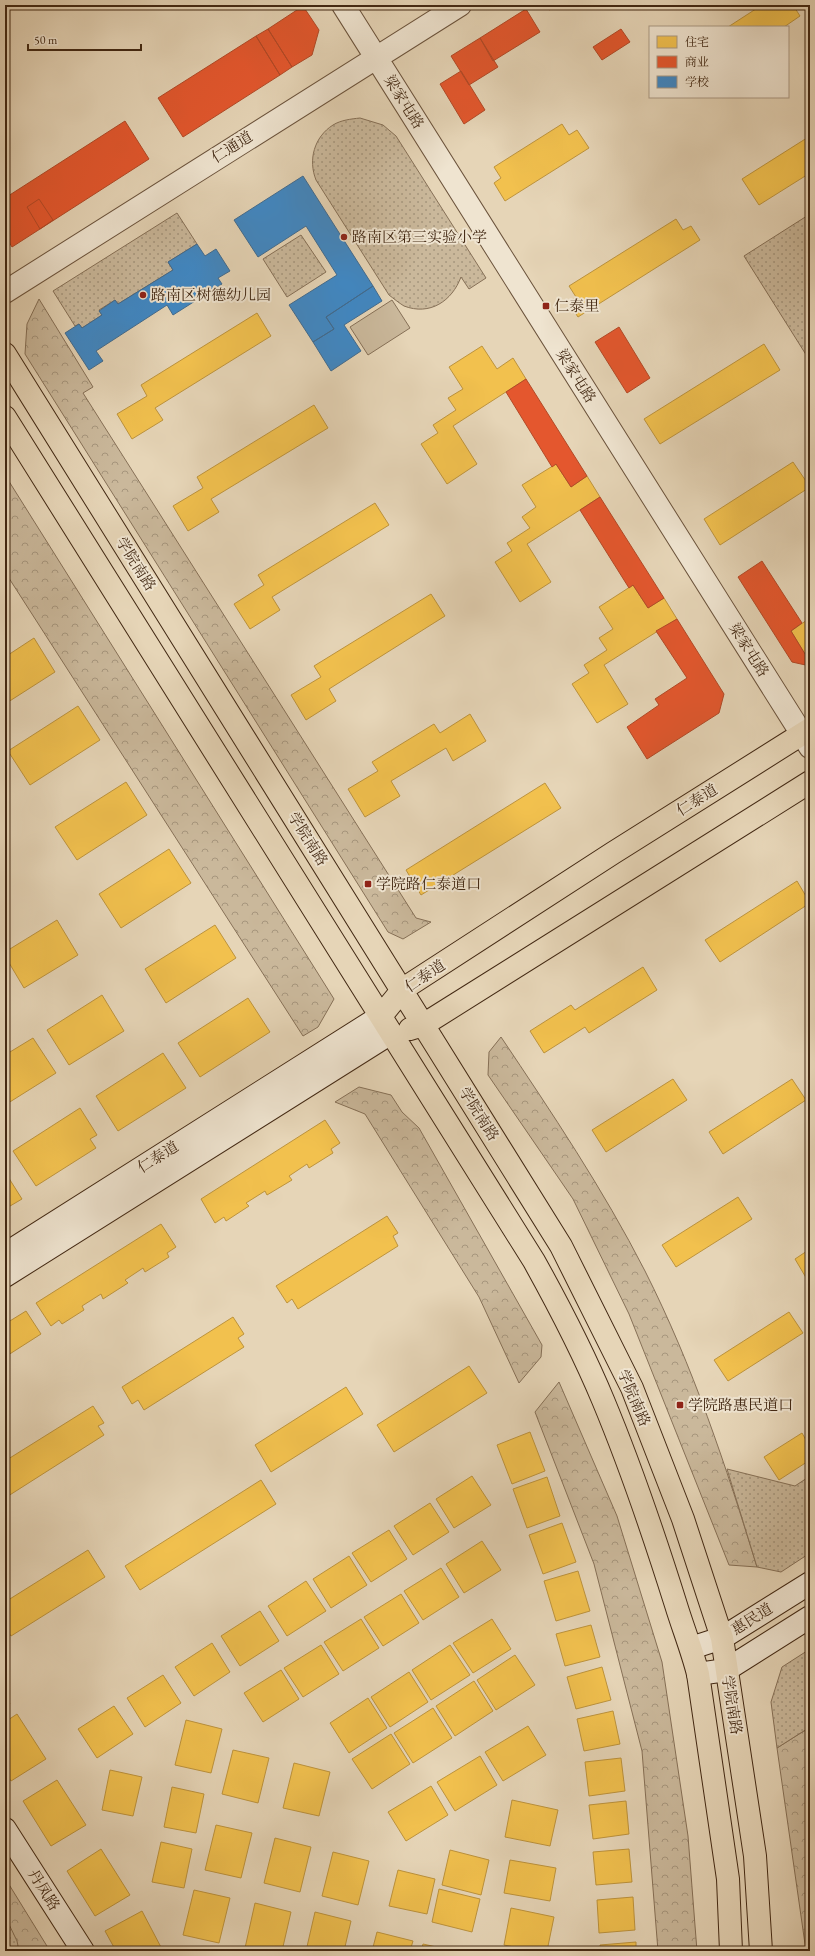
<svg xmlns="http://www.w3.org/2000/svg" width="815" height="1956" font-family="'EB Garamond','Noto Serif SC',serif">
<defs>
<pattern id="forest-crowns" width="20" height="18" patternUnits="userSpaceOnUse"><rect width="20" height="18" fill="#cab89b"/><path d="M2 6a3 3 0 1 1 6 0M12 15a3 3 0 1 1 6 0" fill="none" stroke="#a6967d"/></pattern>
<pattern id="park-dots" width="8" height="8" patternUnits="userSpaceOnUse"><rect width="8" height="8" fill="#cab89b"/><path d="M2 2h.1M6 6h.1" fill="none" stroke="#a6967d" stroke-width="1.8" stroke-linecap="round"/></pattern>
</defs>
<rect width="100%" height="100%" fill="#e6d5b7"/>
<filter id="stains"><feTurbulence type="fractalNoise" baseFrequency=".005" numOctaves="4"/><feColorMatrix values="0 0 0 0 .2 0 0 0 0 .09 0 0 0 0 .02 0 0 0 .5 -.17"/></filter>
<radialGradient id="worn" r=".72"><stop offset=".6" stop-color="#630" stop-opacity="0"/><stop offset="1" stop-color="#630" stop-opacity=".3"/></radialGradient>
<path fill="#cab89b" stroke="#867057" d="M392,300L410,328L368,355L350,327Z"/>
<path fill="url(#forest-crowns)" stroke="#867057" d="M39,299L93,387L83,393L416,918L431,922L403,939L388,932L25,354L27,324Z
M5,475L334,999L318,1027L303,1036L5,572Z
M501,1037C552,1113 603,1189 645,1271C693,1366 726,1466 757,1567L729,1565L629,1314L573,1199L488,1075L489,1052Z
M359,1087L391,1095L402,1112L419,1128L542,1345L541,1357L519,1383L479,1297L365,1114L335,1102Z
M559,1382L617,1516L662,1662L688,1836L697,1951H658L642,1751L594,1564L535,1412Z
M807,1729L810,1748V1951H806L777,1748Z
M5,1878L50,1951H5Z"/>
<path fill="url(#park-dots)" stroke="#867057" d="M360,118L383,125L396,136L486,278L469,289L461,277C452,301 430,316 404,306C399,303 393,298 389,295L316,180C308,160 314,137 333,125C341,120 351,119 360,118Z
M177,213L197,244L168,262L173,270L118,304L115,300L99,310L102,315L82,328L79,324L75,326L53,291Z
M810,214V361L744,256Z
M301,235L326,272L287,297L263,259Z
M727,1469L795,1486L810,1476V1553L781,1572L757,1567Z
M810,1649V1727L777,1748L771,1702L782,1667Z
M5,1916L17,1941L19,1951H5Z"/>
<path fill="#f2c14e" stroke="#bd933c" d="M762,5H793L800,16L784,27H728Z
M562,124L569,135L577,130L589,148L505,201L494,183L501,178L494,167Z
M810,136V173L759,205L742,179Z
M676,219L683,230L691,226L700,240L578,317L568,302L576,297L569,286Z
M257,313L271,336L155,408L163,420L132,439L117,414L147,396L141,385Z
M764,344L780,370L660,444L644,419Z
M482,346L497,369L513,358L526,379L453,426L477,464L447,484L421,444L438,433L433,425L456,410L448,398L463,389L449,367Z
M314,405L328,428L211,499L219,512L188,531L173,506L203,488L197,477Z
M793,462L810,487L720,545L704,519Z
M556,464L571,487L587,476L600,497L527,544L551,582L520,602L495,562L512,551L507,543L530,528L522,517L536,507L522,485Z
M375,503L389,525L272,597L280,610L250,629L234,604L264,585L258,575Z
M633,585L648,608L664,598L677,619L604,665L628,704L597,723L572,684L589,673L584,665L607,650L599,638L613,629L599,607Z
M431,594L445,616L329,689L336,701L306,720L291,695L321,677L314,666Z
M810,618V651L805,654L791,631Z
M34,638L55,672L5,704V657Z
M78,706L100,740L30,785L8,751Z
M470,714L486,741L453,761L446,748L391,781L400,796L365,817L348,789L378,771L372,762L434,724L440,733Z
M126,782L147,815L77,860L55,827Z
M545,783L561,808L421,895L406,870Z
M169,849L191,883L121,928L99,894Z
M797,881L810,903L720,962L705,940Z
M57,920L78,955L24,988L5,956V952Z
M215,925L236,958L166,1003L145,969Z
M643,967L657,990L589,1033L585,1027L544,1053L530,1031L571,1005L575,1010Z
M5,990L9,997L5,1000Z
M102,995L124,1031L69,1065L47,1030Z
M248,998L270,1032L200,1077L178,1043Z
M33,1038L56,1073L5,1105V1055Z
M163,1053L186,1088L118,1131L96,1096Z
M673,1079L687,1100L606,1152L592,1130Z
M792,1079L806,1100L723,1154L709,1132Z
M80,1108L97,1135L90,1139L96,1148L36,1186L13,1151Z
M325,1120L340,1143L331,1149L333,1153L309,1168L307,1164L289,1176L292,1180L267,1195L265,1191L246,1203L249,1206L226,1221L224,1217L215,1223L201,1199Z
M5,1172L22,1199L5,1209Z
M738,1197L752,1219L676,1267L662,1245Z
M387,1216L398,1233L393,1236L398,1246L298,1309L292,1299L287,1303L276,1286Z
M161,1224L176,1247L167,1253L169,1257L145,1272L143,1268L125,1280L128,1283L103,1299L101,1294L82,1306L84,1310L62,1324L59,1320L51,1326L36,1303Z
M810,1249V1280L808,1281L795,1259Z
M26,1311L41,1334L5,1357V1324Z
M789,1312L803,1333L728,1381L714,1360Z
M233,1317L244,1334L238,1338L244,1347L144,1410L138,1400L132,1404L122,1387Z
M469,1366L487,1393L394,1452L377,1425Z
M346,1387L363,1414L271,1472L255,1445Z
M93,1406L104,1423L98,1426L104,1435L5,1498V1461Z
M530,1432L545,1471L512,1484L497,1445Z
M802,1433L806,1440L810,1437V1460L779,1480L764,1457Z
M472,1476L491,1505L454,1528L436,1499Z
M547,1477L560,1516L527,1528L513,1489Z
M261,1480L276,1504L140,1590L125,1566Z
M430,1503L449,1532L413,1555L394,1526Z
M562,1523L576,1562L543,1574L529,1535Z
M389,1530L407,1559L371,1582L352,1553Z
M482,1541L501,1570L464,1593L446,1564Z
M88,1550L105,1577L11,1636L5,1627V1602Z
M349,1556L367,1585L331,1608L313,1579Z
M441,1568L459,1597L423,1620L404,1591Z
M578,1571L590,1611L556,1621L544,1581Z
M306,1581L326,1611L287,1636L268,1606Z
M401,1594L419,1623L383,1646L364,1617Z
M260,1611L279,1641L240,1666L221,1636Z
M361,1619L379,1648L343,1671L324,1642Z
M492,1619L511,1649L473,1673L453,1643Z
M591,1625L600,1657L565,1666L556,1634Z
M212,1643L230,1672L194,1696L175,1667Z
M321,1645L339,1674L303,1697L284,1668Z
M450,1645L470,1675L431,1700L412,1670Z
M515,1655L535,1685L496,1710L477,1680Z
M602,1667L611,1700L576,1709L567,1677Z
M281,1670L299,1699L263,1722L244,1693Z
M409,1672L428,1702L390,1727L371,1697Z
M163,1675L181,1703L145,1727L127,1698Z
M474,1681L493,1711L455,1736L436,1706Z
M5,1696L10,1704L5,1707Z
M368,1698L387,1728L349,1753L330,1723Z
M114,1706L133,1734L97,1758L78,1729Z
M433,1708L452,1738L413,1763L394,1733Z
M613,1711L620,1744L584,1751L577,1719Z
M17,1714L46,1759L11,1781L5,1771V1722Z
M186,1720L222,1729L211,1773L175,1765Z
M528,1726L546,1755L503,1781L485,1752Z
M391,1734L410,1764L372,1789L352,1759Z
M233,1750L269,1758L258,1803L222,1794Z
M480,1756L497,1785L455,1811L437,1782Z
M621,1758L625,1791L589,1796L585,1762Z
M294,1763L330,1772L319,1816L283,1808Z
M110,1770L142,1777L133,1816L102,1810Z
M57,1780L86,1825L51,1846L23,1801Z
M431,1786L448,1815L406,1841L388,1812Z
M172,1787L204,1794L196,1833L164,1827Z
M512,1800L558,1810L550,1846L505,1837Z
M626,1801L629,1834L593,1839L589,1805Z
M216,1825L252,1833L241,1878L205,1870Z
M275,1838L311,1847L300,1892L264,1883Z
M161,1842L192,1849L184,1888L152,1882Z
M101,1849L130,1895L95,1916L67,1871Z
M629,1849L632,1882L596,1885L593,1852Z
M450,1850L489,1860L481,1895L442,1885Z
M333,1852L369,1861L358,1905L322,1896Z
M510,1860L556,1868L550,1901L504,1893Z
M398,1870L435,1879L427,1914L389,1906Z
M439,1889L480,1899L472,1932L432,1922Z
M194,1890L230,1898L219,1943L183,1935Z
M633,1897L635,1930L599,1933L597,1900Z
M255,1903L291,1912L282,1951H257L245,1948Z
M511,1908L554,1917L547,1951H535L504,1945Z
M142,1911L163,1951H116L105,1931Z
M315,1912L351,1921L344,1951H306Z
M377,1932L413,1941L410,1951H372Z
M636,1942V1951H600V1945Z
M423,1944L454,1951H421Z"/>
<path fill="#e4572e" stroke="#b34926" d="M546,5H557L549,10Z
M303,6L319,30L312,55L292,67L268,29Z
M526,9L540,32L493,61L480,38Z
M268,29L292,67L280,75L256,36Z
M621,29L630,42L602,60L593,47Z
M256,36L280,75L183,137L158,98Z
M480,38L498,67L469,85L451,56Z
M461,71L485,110L464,124L440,84Z
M125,121L149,159L12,247L5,236V198Z
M39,199L53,220L40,229L27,207Z
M619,327L650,378L627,393L595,342Z
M526,379L587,476L571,487L556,464L552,467L506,392Z
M600,497L664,598L648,608L633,585L629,588L580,510Z
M762,561L802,623L791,631L805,654L810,651V666L792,662L738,577Z
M677,619L724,694L719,713L647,759L627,727L659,705L655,699L687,678L656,631Z"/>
<path fill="#3f88c5" stroke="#406b90" d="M303,176L373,286L326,317L334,329L313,342L289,305L337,275L306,226L258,257L234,220Z
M197,244L205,256L216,249L230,271L218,278L222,284L173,315L167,305L96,351L103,361L89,370L65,333L79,324L82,328L102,315L99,311L115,300L118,304L173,270L168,262Z
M373,286L382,301L344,325L361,351L331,371L313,342L334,329L326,317Z"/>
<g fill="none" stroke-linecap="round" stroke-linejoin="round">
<defs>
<path id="tertiary" d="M343,5L810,747
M5,292L460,5"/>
<path id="secondary" d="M5,1254L381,1016
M5,1276L391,1033
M691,1648L722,1638L810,1583
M698,1674L726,1670L810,1617
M5,1829L83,1951"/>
<path id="primary" d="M5,354L561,1246L632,1388L683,1519L722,1638L755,1856L761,1951
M5,417L534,1261C559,1306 583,1352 603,1400C631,1467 654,1535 676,1605C683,1628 692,1650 698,1674L728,1879L731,1951
M381,1016L403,989L613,853L810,729
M410,1029L423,1025L810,782"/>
</defs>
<use href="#tertiary" stroke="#6b533c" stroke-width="24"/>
<use href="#secondary" stroke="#422813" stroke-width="24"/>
<use href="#primary" stroke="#422813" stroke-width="24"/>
<use href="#tertiary" stroke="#efe4d0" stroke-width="22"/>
<use href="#secondary" stroke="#efe4d0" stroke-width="22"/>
<use href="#primary" stroke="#e6d5b7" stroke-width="22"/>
</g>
<g fill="#8f2418" stroke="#efe4d0" stroke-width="1.5">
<circle cx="344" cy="237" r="4"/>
<circle cx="143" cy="295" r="4"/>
<rect x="542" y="302" width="8" height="8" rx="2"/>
<rect x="364" y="880" width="8" height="8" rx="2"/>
<rect x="676" y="1401" width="8" height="8" rx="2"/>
</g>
<g text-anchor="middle" stroke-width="4" stroke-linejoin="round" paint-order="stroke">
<g font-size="15" fill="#422813" stroke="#efe4d0">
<text transform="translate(404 102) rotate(58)" y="5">梁家屯路</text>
<text transform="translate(232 147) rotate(-32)" y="5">仁通道</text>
<text transform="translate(576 376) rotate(58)" y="5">梁家屯路</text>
<text transform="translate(136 564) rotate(58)" y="5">学院南路</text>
<text transform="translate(749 650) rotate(58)" y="5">梁家屯路</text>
<text transform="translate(697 800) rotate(-32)" y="5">仁泰道</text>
<text transform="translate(308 839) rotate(58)" y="5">学院南路</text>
<text transform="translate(425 976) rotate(-34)" y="5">仁泰道</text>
<text transform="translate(479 1114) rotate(58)" y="5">学院南路</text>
<text transform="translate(158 1157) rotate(-32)" y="5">仁泰道</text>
<text transform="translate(634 1398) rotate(67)" y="5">学院南路</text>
<text transform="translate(752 1619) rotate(-32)" y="5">惠民道</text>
<text transform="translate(732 1705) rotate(81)" y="5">学院南路</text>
<text transform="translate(44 1890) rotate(58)" y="5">丹凤路</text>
</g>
<g font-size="15" fill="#422813" stroke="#efe4d0" text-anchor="start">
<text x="352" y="242">路南区第三实验小学</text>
<text x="151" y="300">路南区树德幼儿园</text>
<text x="554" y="311">仁泰里</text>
<text x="376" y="889">学院路仁泰道口</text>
<text x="688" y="1410">学院路惠民道口</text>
</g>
</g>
<rect width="815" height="1956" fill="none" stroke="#e6d5b7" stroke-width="20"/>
<rect x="6" y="6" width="803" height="1944" fill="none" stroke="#422813" stroke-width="2"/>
<rect x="10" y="10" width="795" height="1936" fill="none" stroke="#422813"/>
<rect x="649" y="26" width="140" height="72" fill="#efe4d0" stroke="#aa9984"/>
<rect x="657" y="36" width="20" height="12" fill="#f2c14e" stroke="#aa9984"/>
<text x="685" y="46" font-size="12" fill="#422813">住宅</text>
<rect x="657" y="56" width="20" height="12" fill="#e4572e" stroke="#aa9984"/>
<text x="685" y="66" font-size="12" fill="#422813">商业</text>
<rect x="657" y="76" width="20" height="12" fill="#3f88c5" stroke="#aa9984"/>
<text x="685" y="86" font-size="12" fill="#422813">学校</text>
<path d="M28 44v6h113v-6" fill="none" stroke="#422813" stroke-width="2"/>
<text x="34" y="44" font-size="12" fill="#422813" stroke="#efe4d0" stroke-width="3" paint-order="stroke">50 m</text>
<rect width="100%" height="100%" filter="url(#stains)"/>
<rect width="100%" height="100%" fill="url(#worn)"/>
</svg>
